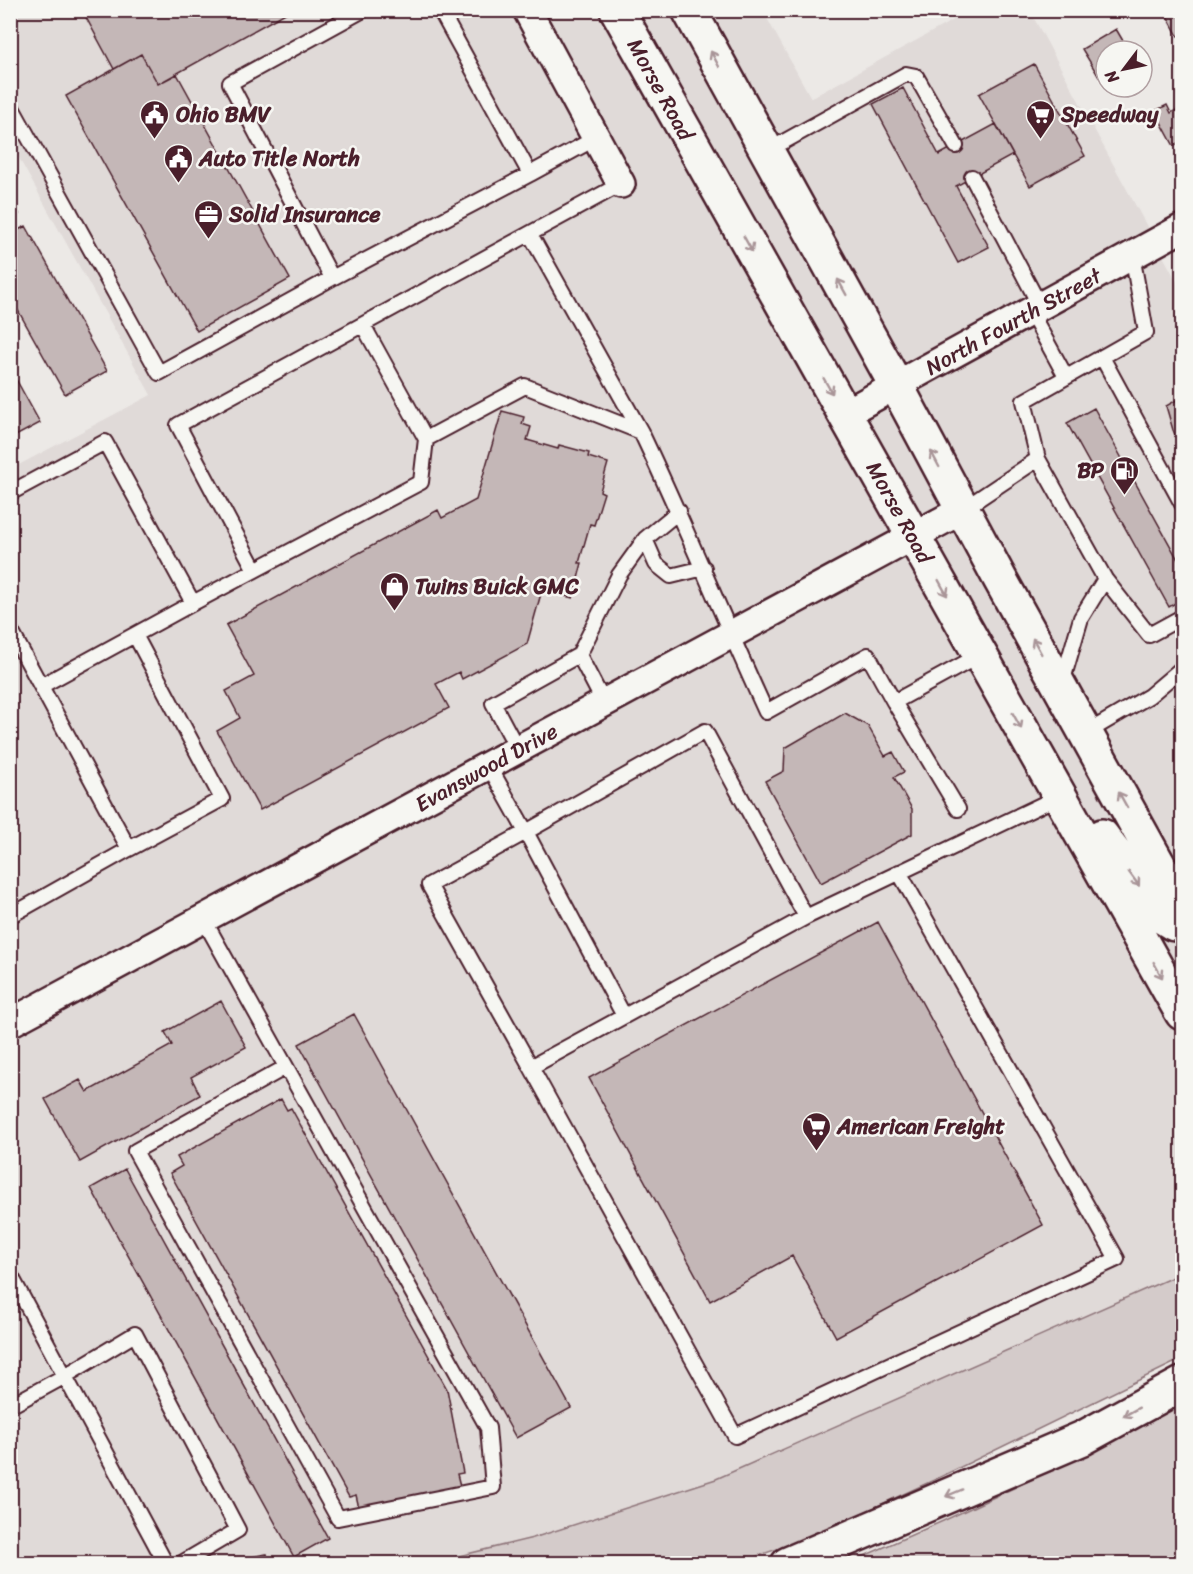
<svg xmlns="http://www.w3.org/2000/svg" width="1193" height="1574" font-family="Sriracha,sans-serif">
<rect width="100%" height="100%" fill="#ece9e6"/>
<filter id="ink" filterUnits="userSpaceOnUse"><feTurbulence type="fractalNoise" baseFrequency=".0167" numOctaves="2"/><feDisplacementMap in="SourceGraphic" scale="12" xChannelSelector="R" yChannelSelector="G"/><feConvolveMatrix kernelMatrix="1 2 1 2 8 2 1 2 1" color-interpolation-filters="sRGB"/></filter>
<g filter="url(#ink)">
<path fill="#e0dad8" d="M11,11H763L811,98L970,11H1030L1182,291V1273L716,1479L533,1538L426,1564H11V469L151,395L11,144Z"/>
<path fill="#d4cbca" stroke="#8f757a" stroke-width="1.5" d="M1182,1273V1359L934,1480L806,1539L737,1563L426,1564L533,1538L716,1479Z
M1182,1400V1557L1158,1564H846L943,1521L1039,1476Z"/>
<path fill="#c4b7b7" stroke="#4a1f2b" stroke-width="1.5" d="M82,10H291L158,84L141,54L114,69Z
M1164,10H1182V34L1178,36Z
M1116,29L1129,51H1106V72L1099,77L1082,49Z
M141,54L158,84L177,74L290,279L197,331L66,96Z
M1034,64L1085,156L1030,186L979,94Z
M903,88L939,155L996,124L1013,155L956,186L989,247L958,263L873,104Z
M1182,96V142L1174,146L1155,111L1167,105L1171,113L1182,107L1178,99Z
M10,199L19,214L10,219Z
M26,226L107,371L65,394L10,296V234Z
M17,381L40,423L10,439V384Z
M1182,397V450L1173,430L1166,406Z
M1094,408L1182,567V599L1169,607L1067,423Z
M502,411L524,417L522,424L531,427L527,440L558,449L559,445L589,453L588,457L608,463L600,491L604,493L594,525L590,524L579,563H582L573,598L542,590L527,644L462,679L459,672L436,684L449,708L260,810L217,731L240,718L226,691L254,676L226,625L438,510L442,518L476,500Z
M845,713L868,726L885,756L893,752L904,772L894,777L912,809V834L821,883L765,781L784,771L785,748Z
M878,922L1043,1225L836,1337L792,1256L710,1301L589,1078Z
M221,1001L246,1047L191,1077L200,1095L80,1162L45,1099L80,1080L87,1092L172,1045L165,1032Z
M354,1014L571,1408L516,1438L299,1044Z
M281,1099L287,1110L291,1108L447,1389L463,1473L457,1474L460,1486L359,1508L356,1495L349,1497L170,1173L182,1166L177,1157Z
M125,1169L328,1538L294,1557L91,1188Z
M267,1554L269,1564H237L236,1560Z"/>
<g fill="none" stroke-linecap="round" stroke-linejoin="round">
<defs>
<path id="lane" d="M10,104L159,373L332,278L230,83L363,10
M767,151L906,74L916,76L956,146
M530,174L596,138
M972,177L1040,306
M530,234L641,432
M332,278L530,174L440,10
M1030,311L1066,377
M363,325L426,439
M1102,357L1146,332L1132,255
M1038,459L1024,401L1102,357L1182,504
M10,493L105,442L193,603L255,570L178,425L621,184
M962,510L1038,459L1105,579L1149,635L1182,617
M645,539L656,564L671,576L704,568
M255,570L421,482L426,439L525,386L641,432C685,524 723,619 766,712L868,655L894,702L980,655
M10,629L129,849L10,916
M579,655L604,703
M1062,683L1081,618L1105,579
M41,686L193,603
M894,702L958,809
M1086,733L1149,696L1182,668
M518,750L493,703L579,655L619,575L645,539L679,511
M489,766L526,832L429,885L531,1067L806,917L1060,796
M129,849L222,799L135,635
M204,920L488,1428L493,1487L338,1518L135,1151L286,1067
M624,1016L526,832L705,731L806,917
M531,1067L735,1436L1117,1259L899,872
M10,1274L166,1564
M10,1406L65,1376L135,1334L238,1530L180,1564"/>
<path id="street" d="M527,10L621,184
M844,414L1182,228
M10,1023L962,510"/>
<path id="primary" d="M617,10L1182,1013
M689,10L896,385L1000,579L1182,907
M1102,836L1161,916L1174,924L1182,922"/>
<path id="highway" d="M788,1564L1083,1438L1182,1384"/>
</defs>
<use href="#lane" stroke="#4a1f2b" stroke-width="18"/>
<use href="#street" stroke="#4a1f2b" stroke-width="32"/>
<use href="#primary" stroke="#4a1f2b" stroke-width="38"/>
<use href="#highway" stroke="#4a1f2b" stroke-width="38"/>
<use href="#lane" stroke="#f6f6f2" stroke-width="14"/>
<use href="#street" stroke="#f6f6f2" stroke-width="27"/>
<use href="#primary" stroke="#f6f6f2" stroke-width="33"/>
<use href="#highway" stroke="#f6f6f2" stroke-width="33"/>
</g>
<defs><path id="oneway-shaft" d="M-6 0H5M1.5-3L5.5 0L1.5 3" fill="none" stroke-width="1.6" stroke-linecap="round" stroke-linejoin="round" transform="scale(1.5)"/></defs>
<g stroke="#a99598">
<use href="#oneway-shaft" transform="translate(715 59) rotate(-118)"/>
<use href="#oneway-shaft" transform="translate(748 244) rotate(61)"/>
<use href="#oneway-shaft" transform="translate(842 287) rotate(-119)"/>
<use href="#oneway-shaft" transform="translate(828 386) rotate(60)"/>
<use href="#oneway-shaft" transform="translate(935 459) rotate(-118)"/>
<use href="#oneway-shaft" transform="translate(943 588) rotate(61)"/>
<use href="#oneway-shaft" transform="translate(1037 646) rotate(-119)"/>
<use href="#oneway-shaft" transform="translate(1017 721) rotate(61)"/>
<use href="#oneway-shaft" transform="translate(1123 800) rotate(-119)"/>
<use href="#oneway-shaft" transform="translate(1134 879) rotate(54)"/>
<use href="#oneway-shaft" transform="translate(1158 970) rotate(61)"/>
<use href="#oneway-shaft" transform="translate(1131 1412) rotate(151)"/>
<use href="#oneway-shaft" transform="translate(954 1493) rotate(157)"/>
</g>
</g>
<defs>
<symbol id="civic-pin" viewBox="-11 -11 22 30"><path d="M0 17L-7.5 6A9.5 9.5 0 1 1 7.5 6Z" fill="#4a1f2b" stroke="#f6f6f2"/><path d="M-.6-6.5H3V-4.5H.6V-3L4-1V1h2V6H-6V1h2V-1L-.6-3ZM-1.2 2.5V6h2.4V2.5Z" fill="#fff"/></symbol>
<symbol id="supermarket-pin" viewBox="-11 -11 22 30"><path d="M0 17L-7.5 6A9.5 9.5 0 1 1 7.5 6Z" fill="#4a1f2b" stroke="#f6f6f2"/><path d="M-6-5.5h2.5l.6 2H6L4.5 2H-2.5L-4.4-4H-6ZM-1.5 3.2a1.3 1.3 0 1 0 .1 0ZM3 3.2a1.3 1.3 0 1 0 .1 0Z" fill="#fff"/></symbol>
<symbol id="office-pin" viewBox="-11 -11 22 30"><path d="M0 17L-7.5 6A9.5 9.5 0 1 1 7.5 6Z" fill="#4a1f2b" stroke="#f6f6f2"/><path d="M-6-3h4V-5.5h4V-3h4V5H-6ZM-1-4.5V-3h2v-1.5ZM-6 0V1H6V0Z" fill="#fff"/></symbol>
<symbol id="fuel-pin" viewBox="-11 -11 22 30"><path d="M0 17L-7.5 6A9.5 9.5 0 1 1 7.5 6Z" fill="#4a1f2b" stroke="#f6f6f2"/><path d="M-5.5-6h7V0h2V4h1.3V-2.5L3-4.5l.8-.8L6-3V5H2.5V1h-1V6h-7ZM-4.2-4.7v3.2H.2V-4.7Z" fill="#fff"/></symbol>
<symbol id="shop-pin" viewBox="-11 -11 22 30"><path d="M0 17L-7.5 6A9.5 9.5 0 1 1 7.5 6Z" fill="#4a1f2b" stroke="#f6f6f2"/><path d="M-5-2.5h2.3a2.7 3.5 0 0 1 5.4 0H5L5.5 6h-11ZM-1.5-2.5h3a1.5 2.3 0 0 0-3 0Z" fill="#fff"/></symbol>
</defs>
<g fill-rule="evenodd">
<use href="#civic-pin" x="138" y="98" width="33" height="45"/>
<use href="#supermarket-pin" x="1024" y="98" width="33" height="45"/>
<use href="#civic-pin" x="162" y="142" width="33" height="45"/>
<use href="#office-pin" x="192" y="198" width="33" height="45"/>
<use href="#fuel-pin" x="1108" y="454" width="33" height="45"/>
<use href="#shop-pin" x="378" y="570" width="33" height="45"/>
<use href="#supermarket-pin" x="800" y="1110" width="33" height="45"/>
</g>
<g text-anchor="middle" stroke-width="5" stroke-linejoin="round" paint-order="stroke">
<g font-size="22" fill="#4a1f2b" stroke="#f6f6f2">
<text transform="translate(661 89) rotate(61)" y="8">Morse Road</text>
<text transform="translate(1013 321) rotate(-29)" y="8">North Fourth Street</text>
<text transform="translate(900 512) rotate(61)" y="8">Morse Road</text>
<text transform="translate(486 767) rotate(-29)" y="8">Evanswood Drive</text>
</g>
<g font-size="22" font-weight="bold" fill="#4a1f2b" stroke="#f6f6f2" text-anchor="start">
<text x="176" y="122">Ohio BMV</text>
<text x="1061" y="122">Speedway</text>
<text x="199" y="166">Auto Title North</text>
<text x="229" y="222">Solid Insurance</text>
<text x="1104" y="478" text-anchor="end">BP</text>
<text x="415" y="594">Twins Buick GMC</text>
<text x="837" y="1134">American Freight</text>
</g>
</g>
<rect width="1193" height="1574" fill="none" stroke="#f6f6f2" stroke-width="36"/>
<rect x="18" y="18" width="1157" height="1538" fill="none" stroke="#4a1f2b" stroke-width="2" filter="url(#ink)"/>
<g transform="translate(1124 69) rotate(238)"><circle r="28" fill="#f6f6f2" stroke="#b1a0a2" stroke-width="1.5"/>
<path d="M0-4.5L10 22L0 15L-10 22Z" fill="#4a1f2b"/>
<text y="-9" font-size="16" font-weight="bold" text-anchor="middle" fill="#4a1f2b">N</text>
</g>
</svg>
